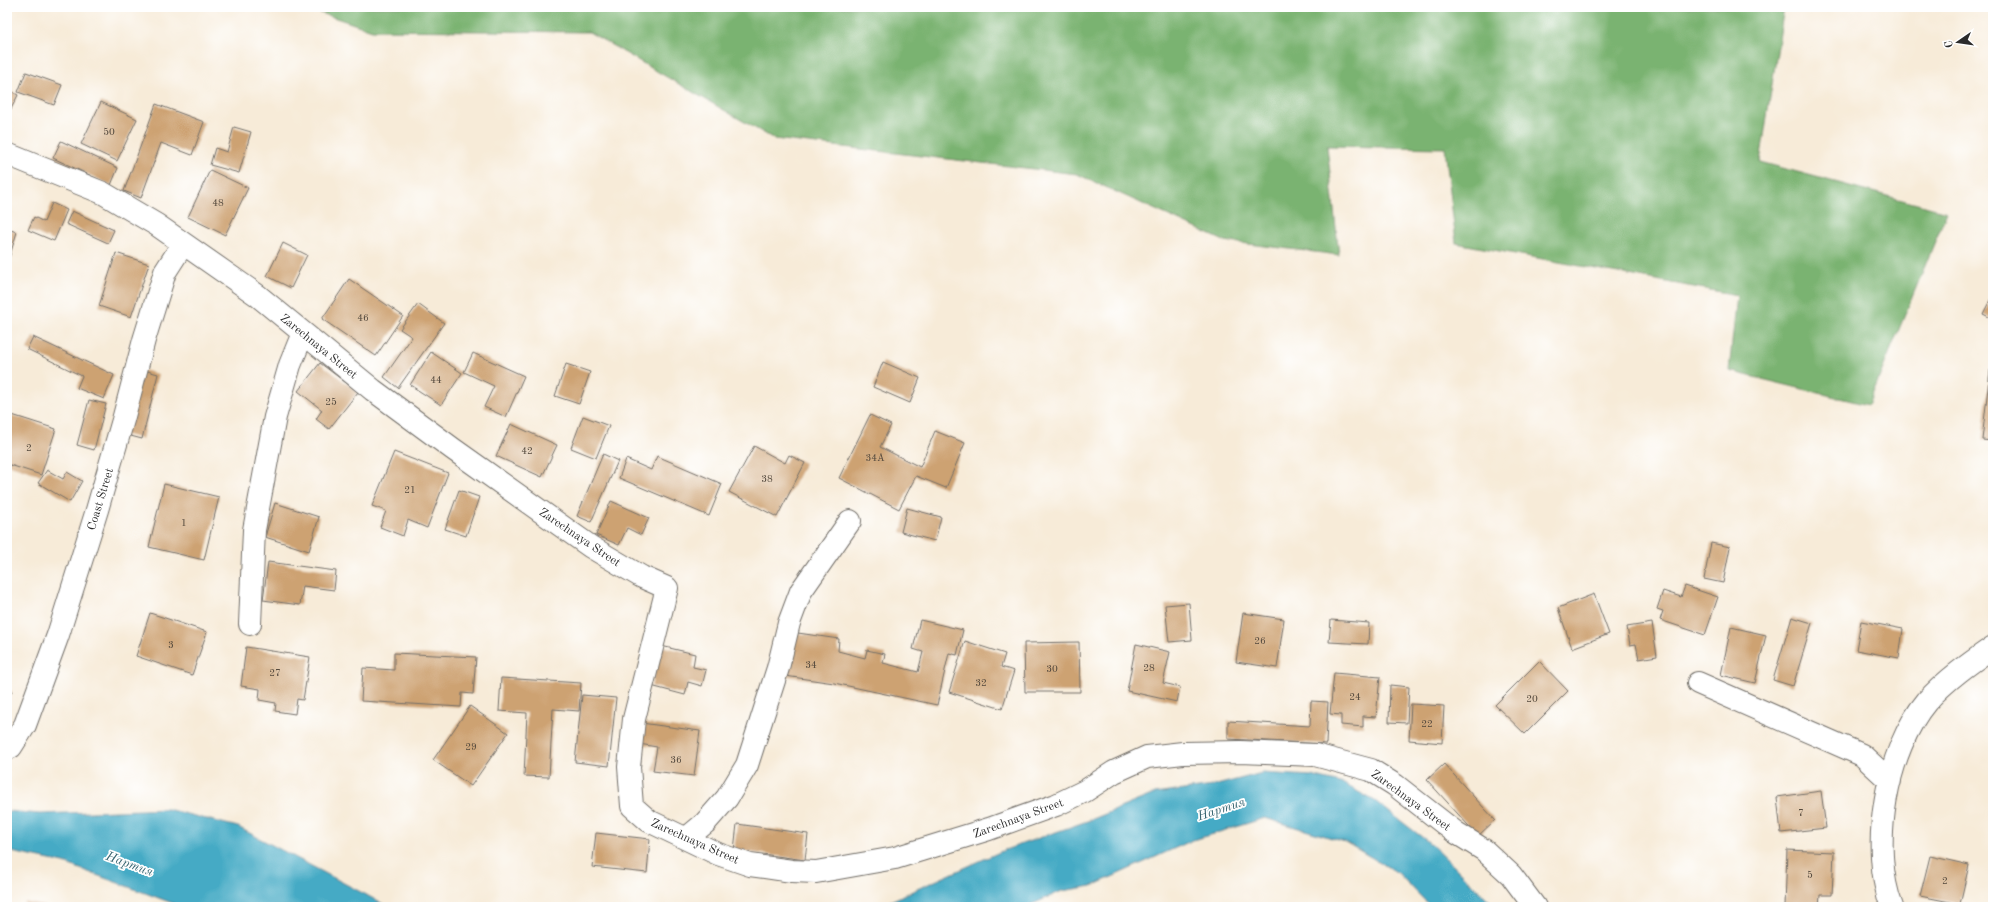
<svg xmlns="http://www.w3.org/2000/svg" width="2000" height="914" font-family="'Old Standard TT',serif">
<rect width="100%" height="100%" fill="#fff"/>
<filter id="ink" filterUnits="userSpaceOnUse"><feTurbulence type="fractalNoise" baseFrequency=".025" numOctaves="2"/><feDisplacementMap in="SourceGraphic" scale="8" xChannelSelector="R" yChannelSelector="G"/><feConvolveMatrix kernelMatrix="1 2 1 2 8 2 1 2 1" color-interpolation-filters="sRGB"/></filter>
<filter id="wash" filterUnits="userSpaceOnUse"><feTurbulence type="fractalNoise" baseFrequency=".012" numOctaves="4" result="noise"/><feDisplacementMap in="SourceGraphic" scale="16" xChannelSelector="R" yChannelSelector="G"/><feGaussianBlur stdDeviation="0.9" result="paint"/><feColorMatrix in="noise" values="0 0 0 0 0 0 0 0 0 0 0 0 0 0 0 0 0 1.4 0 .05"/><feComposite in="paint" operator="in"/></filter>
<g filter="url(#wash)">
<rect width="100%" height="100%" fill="#f7ebd8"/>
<path fill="#7ab371" stroke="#526f4e" d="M303,7H1784L1760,162L1947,212L1868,405L1729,371L1737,295L1456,243L1445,148L1327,146L1339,255L1224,241L1077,174L774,139L589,32L372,30Z"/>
<path fill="#45aac5" stroke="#386a78" d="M1262,773L1312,776L1344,784L1375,801L1431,844L1496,907H1431L1398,873L1345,842L1265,818L1193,840L1092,886L1062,891L1026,907H877L1002,851L1093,819L1154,794L1213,786Z
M167,809L238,827L389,907H183L64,863L7,851V811L40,814Z"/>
<g id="blocks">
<path fill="#cda272" d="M26,72L62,85L54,105L18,92Z
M7,89L18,95L7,117Z
M101,102L137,119L117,161L81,144Z
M156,104L204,122L192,155L161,143L141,198L124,191Z
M234,127L251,132L239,173L210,165L215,148L227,152Z
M61,141L118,168L111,185L53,158Z
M210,170L248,188L225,235L188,217Z
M52,203L67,210L54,241L28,230L34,217L44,222Z
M72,211L114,230L108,243L66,224Z
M7,229L17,232L7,265Z
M283,243L307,255L291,288L267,276Z
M116,253L149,264L131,317L99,306Z
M349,279L403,316L376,356L322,319Z
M1993,294V319L1983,314Z
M418,304L444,323L398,388L384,377L412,337L400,329Z
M33,337L114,375L104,399L77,388L82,376L27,349Z
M431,352L462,373L441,405L410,385Z
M473,353L524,376L506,417L484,407L494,386L464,372Z
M883,362L920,378L910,403L873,387Z
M320,363L358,392L329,429L316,419L322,410L298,391Z
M566,364L590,372L579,404L555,396Z
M140,369L158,374L142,439L123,434Z
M1990,370H1993V441L1982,440Z
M89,400L106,404L94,450L77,445Z
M12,415L56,429L41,475L7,464V429Z
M870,415L891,425L880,447L920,467L935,431L965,443L946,488L916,476L899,509L839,478Z
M583,416L609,426L596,458L571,448Z
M511,424L557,445L542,477L496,456Z
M754,446L785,463L789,455L805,463L777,517L729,492Z
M394,452L448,473L427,528L408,520L403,536L380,527L386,511L372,506Z
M603,454L618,461L591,522L577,516Z
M657,456L722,484L709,516L619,478L626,459L651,470Z
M47,470L63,479L67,472L82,481L70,502L38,483Z
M164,484L219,497L204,560L149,547Z
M459,490L479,497L466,536L445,529Z
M611,501L649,518L641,535L627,528L619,545L596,535Z
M275,503L319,517L309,551L265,537Z
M907,508L941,517L935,541L901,532Z
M1711,543L1730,547L1723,583L1704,579Z
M268,562L336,571L334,590L303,586L300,605L263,600Z
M1685,586L1718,597L1705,635L1660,620L1663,611L1657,609L1663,591L1681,597Z
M1594,594L1609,634L1572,648L1558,608Z
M1189,603L1192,640L1169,642L1165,605Z
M150,613L207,632L192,675L136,656Z
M1243,613L1284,619L1277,668L1236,662Z
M1792,617L1812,623L1793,686L1773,680Z
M920,620L963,630L957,655L949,653L937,705L834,683L785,676L791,632L839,639L838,651L865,658L867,650L885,654L883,663L918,672L923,652L913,649Z
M1331,620L1369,623L1368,644L1329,642Z
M1861,621L1903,629L1899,658L1856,650Z
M1652,623L1657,656L1639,659L1636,644L1630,645L1627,627Z
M1731,627L1766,635L1755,683L1721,675Z
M965,641L1005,654L1001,667L1014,671L1002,709L949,692Z
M1079,642L1080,692H1025L1024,643Z
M1136,644L1170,652L1163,683L1180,687L1177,702L1127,691Z
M661,646L695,654L693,667L706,670L702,686L688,682L685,695L651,686Z
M246,647L310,657L303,700L297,699L295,714L275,711L276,703L259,700L260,689L241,686Z
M394,653L476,657L473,694L462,693L461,707L361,701L363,668L394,670Z
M1539,661L1568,691L1525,734L1495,705Z
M1334,673L1380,677L1376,717L1363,716V727L1341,725V715L1330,714Z
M501,678L581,683L579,711L553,709L549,777L524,776L527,713L499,711Z
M1390,685L1409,687L1407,723L1389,722Z
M7,689L12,691L7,701Z
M582,695L616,698L609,766L575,762Z
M1311,701L1328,702L1326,744L1228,739V721L1310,726Z
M1411,704L1444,706L1442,743L1409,740Z
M470,706L508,733L471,786L433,760Z
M641,723L700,731L694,776L653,771L657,747L639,744Z
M1444,764L1495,820L1478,836L1427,780Z
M1821,791L1826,828L1781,833L1777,797Z
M737,824L808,834L805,860L734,850Z
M596,833L650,839L647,873L592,867Z
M1787,850L1834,852L1832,895H1820L1819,907H1785Z
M1930,856L1969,865L1960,904L1920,896Z
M25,902L45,906V907H24Z"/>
</g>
</g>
<g filter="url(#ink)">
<use href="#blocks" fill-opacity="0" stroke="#726e68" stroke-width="1"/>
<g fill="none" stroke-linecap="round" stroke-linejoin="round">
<defs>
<path id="minor" d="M7,154L103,193L157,225L257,295L373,390L453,449L591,547L642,577L667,588L634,719L629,767L632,806L649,821L718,854L750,865L792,871L816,872L895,858L989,829L1056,805L1085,791L1114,772L1147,757L1183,753L1241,752L1315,755L1371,770L1395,785L1455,832L1484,850L1511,875L1535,907
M250,624L254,530L275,417L290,365L303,333
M1698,683L1862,755L1890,781
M7,749L11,747L25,725L58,635L97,510L123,420L144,340L165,272L183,244
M687,838L705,823L727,798L747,765L778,668L789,623L801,591L850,521
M1892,907C1869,848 1886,750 1927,701C1946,680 1970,663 1993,647"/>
</defs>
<use href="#minor" stroke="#726e68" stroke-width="24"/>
<use href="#minor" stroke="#fff" stroke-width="22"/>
</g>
</g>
<g text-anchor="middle" stroke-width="3.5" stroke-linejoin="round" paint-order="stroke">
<g font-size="10" fill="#54493d">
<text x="109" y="135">50</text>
<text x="218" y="206">48</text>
<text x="363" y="321">46</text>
<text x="436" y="383">44</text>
<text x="331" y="405">25</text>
<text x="29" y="451">2</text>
<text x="527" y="454">42</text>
<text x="875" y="461">34А</text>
<text x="767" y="482">38</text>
<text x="410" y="493">21</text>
<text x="184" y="526">1</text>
<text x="1260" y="644">26</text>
<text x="171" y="648">3</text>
<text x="811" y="668">34</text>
<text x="1149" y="671">28</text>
<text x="1052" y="672">30</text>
<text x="275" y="676">27</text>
<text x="981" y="686">32</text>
<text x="1355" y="700">24</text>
<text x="1532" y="702">20</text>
<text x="1427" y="727">22</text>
<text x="471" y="750">29</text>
<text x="676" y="763">36</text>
<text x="1801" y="816">7</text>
<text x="1810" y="878">5</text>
<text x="1945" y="884">2</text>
</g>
<g font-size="12" fill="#2b2b2b" stroke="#fff">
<text transform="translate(319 346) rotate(39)" y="4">Zarechnaya Street</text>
<text transform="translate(100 499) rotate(-73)" y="4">Coast Street</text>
<text transform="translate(580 537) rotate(34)" y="4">Zarechnaya Street</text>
<text transform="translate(1411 800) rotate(36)" y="4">Zarechnaya Street</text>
<text transform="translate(1018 818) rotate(-20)" y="4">Zarechnaya Street</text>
<text transform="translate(695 841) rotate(24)" y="4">Zarechnaya Street</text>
</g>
<g font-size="13" font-style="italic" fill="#376470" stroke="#fff">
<text transform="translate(1221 808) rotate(-18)" y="5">Нартия</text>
<text transform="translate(130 863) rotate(20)" y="5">Нартия</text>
</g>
</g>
<rect width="2000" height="914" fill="none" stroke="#fff" stroke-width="24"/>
<g transform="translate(1958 42) rotate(257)" stroke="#ffffff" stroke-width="3" paint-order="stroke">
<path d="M0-3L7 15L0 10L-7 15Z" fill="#2b2b2b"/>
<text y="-6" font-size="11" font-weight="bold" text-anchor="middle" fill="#2b2b2b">С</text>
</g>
</svg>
